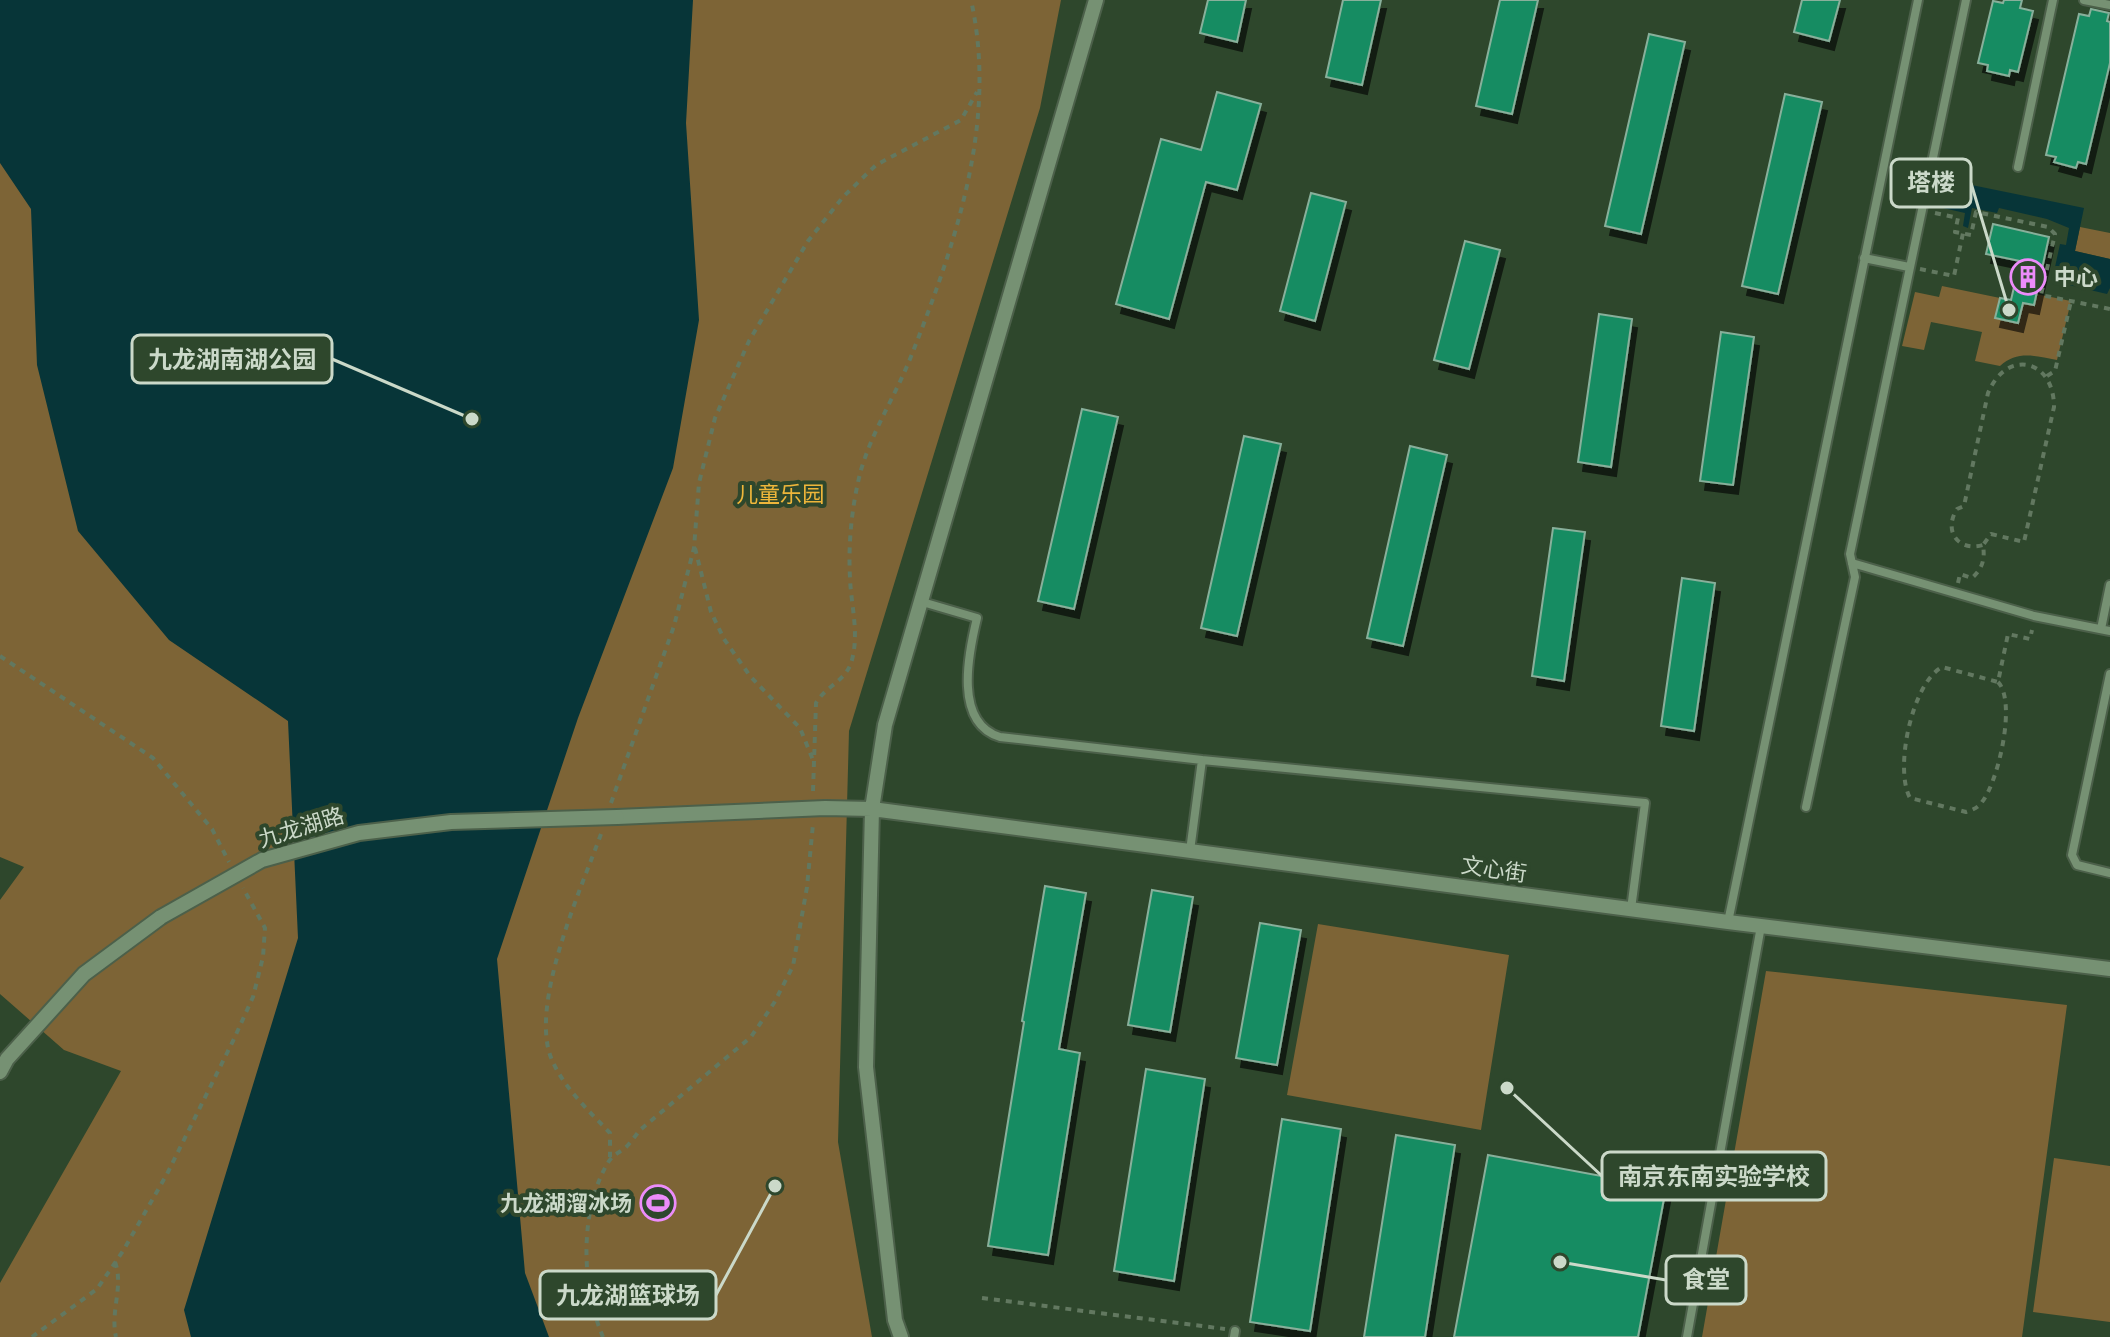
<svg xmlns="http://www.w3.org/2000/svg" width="2110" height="1337" font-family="Inter,'Noto Sans SC',sans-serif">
<defs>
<filter id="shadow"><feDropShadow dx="5" dy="9" stdDeviation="0" flood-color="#0009"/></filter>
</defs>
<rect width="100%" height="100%" fill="#2e472c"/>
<path fill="#7d6436" d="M0,0H1061L1040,108L849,731L838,1142L872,1337H0V1283L121,1071L64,1050L0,994V900L24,867L0,857Z
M2080,227L2110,233V259L2075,251Z
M1942,286L2000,298L1995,318L2017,323L2023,303L2036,294L2071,301L2057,360C2036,356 2017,350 2000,366L1975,361L1982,332L1931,322L1924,350L1902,346L1915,292L1939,297Z
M1318,924L1509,955L1481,1130L1287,1095Z
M1766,971L2067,1005L2022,1337H1702Z
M2054,1158L2110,1166V1322L2033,1312Z"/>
<path fill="#073538" d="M0,0H693L686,123L699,320L673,468L578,718L497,959L525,1273L549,1337H191L184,1310L298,938L288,721L169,640L78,531L37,365L31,209L0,163Z
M1952,181L2084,208L2075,251L2110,259V288L2107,294L2052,281L2060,244L2066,245L2069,228L2047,219L1999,208L1997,213L1972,208L1968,228L1963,226L1965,213L1943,208L1948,183Z"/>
<path fill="#198c62" stroke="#88b09b" stroke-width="2" filter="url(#shadow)" d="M1208,0H1246L1237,42L1200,33Z
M1343,0H1381L1362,85L1326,77Z
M1500,0H1538L1512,114L1476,106Z
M1802,0H1840L1829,41L1794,32Z
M2004,0H2022L2020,8L2033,11L2018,72L2010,70L2009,76L1987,71L1988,65L1978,63L1993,1L2003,3Z
M2091,9L2109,13L2107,21L2110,22V63L2086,164L2078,162L2076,168L2054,162L2056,157L2046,155L2079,14L2089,16Z
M1649,34L1685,42L1641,234L1605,226Z
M1217,92L1261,104L1237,190L1206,182L1169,319L1116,304L1161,139L1201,150Z
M1785,94L1822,102L1778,294L1742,286Z
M1311,193L1346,202L1315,321L1280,311Z
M1993,224L2049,237L2034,305L2023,303L2018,323L1995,318L2000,298L2011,300L2020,261L1986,254Z
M1465,241L1500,250L1469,369L1434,360Z
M1599,314L1632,319L1611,467L1578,462Z
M1721,332L1754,337L1733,485L1700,481Z
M1082,409L1118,417L1074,609L1038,601Z
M1244,436L1281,444L1237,636L1201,628Z
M1410,446L1447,455L1403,646L1367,638Z
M1553,528L1585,532L1564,681L1532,676Z
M1682,578L1715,583L1694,731L1661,726Z
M1045,886L1086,893L1059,1049L1080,1053L1048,1255L988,1246L1024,1022L1022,1021Z
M1152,890L1193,897L1170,1032L1128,1025Z
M1260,923L1301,930L1277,1065L1236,1058Z
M1146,1069L1205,1079L1174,1281L1114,1271Z
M1282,1119L1341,1129L1310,1331L1250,1322Z
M1396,1135L1455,1145L1425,1337H1364Z
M1488,1155L1666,1188L1638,1337H1454Z"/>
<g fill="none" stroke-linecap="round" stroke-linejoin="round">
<defs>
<path id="minor" d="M2084,0L2110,5
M2018,167L2053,0
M1864,258L1909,267
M1852,563L2034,616L2110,631
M919,601L977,618C968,655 954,723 1000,737L1202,760L1190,851
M2101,629L2110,585
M2110,674L2072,855L2077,865L2110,873
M1202,760L1645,803L1631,909
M1806,807L1855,577L1850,554L1966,0
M1728,922L1918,0
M1234,1337L1235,1331
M1687,1337L1761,926"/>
<path id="tertiary" d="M617,817L825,808L872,809L1728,922L2110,969
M0,1072L7,1059L84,974L161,917
M901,1337L895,1320L866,1067L872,809L885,725L1096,0"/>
</defs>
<use href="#minor" stroke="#4c604a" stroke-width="12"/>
<use href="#tertiary" stroke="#4c604a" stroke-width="18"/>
<path stroke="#627860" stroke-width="4" stroke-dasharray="6 6" stroke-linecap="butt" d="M1935,213L1958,218L1955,232L1971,235L1976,212L2048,227L2055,234L2041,295L2110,309
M1920,269L1954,276L1963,233
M2047,376L2055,371L2071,301
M695,548L711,612L724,639L750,676L800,728L813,760
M1958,583L1960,574L1972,578C1983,568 1985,559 1983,545L1991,534L2024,542L2054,407C2054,359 2007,348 1988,393L1964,506L1957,509C1943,531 1958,552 1983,545
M0,656L153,758L212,829L229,862
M1998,682C2017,702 1998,782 1982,802C1978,808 1972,810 1966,812L1910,798C1894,769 1912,683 1942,667L1998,682L2008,634L2030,639L2032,630
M813,791L816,703C825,687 845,681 851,663C860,635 851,606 850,578C848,543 852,504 861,470C873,429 897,393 912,354C956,242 998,121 971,0
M611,803L674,626L694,548L699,483L715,418L749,341L808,241L843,197L876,165L961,120L977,92
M601,834C581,889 528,1006 552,1060C564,1088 589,1111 610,1133V1157
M115,1262C124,1286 110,1311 116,1337
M982,1298L1225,1329
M32,1337L97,1289L123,1251L167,1174L233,1041L253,997L263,957L265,928L243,888
M603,1337C581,1286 579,1209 609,1161C613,1155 618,1153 624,1149C630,1144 635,1136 640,1130L751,1037L774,1003L793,966L807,887L813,824"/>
<use href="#minor" stroke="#769173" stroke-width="8"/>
<use href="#tertiary" stroke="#769173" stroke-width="14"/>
<defs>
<path id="tertiary-bridge" d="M161,917L262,860L359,833L451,822L617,817"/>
</defs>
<use href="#tertiary-bridge" stroke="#4c604a" stroke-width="18" stroke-linecap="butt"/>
<use href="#tertiary-bridge" stroke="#769173" stroke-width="14"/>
</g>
<defs>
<symbol id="building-ring" viewBox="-11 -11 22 22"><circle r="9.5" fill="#2e472c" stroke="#ec8cfa" stroke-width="1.5"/><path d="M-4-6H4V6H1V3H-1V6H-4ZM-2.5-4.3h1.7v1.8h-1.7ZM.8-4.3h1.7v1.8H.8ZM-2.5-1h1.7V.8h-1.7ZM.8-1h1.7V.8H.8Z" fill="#ec8cfa"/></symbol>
<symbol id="stadium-ring" viewBox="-11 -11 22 22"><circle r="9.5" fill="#2e472c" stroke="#ec8cfa" stroke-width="1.5"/><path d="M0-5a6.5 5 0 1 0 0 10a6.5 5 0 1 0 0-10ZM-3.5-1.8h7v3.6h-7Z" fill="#ec8cfa"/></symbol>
</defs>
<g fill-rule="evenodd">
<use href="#building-ring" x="2008" y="257" width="40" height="40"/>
<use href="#stadium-ring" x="638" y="1183" width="40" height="40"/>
</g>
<g text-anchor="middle" stroke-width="8" stroke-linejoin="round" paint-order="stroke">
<g font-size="22" font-weight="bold" fill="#cbd9c9" stroke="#2e472c" text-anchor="start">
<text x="2054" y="285">中心</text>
<text x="632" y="1211" text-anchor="end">九龙湖溜冰场</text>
</g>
<g font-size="22" fill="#eeb63b" stroke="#2e472c">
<text x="780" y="502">儿童乐园</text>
</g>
<g font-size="22" fill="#cbd9c9" stroke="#2e472c">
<text transform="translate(301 827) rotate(-17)" y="8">九龙湖路</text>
<text transform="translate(1494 869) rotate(8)" y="8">文心街</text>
</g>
</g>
<path fill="none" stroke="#cbd9c9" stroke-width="3" d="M2009 310L1971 183M472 419L332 359M1507 1088L1602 1176M1560 1262L1666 1280M775 1186L716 1295"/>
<g fill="#cbd9c9" stroke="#2e472c" stroke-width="3">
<circle cx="2009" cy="310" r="8"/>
<circle cx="472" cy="419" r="8"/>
<circle cx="1507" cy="1088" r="8"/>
<circle cx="1560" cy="1262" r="8"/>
<circle cx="775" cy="1186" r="8"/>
</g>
<g fill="#2e472c" stroke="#cbd9c9" stroke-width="3">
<rect x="1891" y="159" width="80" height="48" rx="8"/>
<rect x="132" y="335" width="200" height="48" rx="8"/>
<rect x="1602" y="1152" width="224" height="48" rx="8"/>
<rect x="1666" y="1256" width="80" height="48" rx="8"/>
<rect x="540" y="1271" width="176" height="48" rx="8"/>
</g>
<g font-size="24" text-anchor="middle" font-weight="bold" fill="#cbd9c9">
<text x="1931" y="191">塔楼</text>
<text x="232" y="368">九龙湖南湖公园</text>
<text x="1714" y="1185">南京东南实验学校</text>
<text x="1706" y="1288">食堂</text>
<text x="628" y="1304">九龙湖篮球场</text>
</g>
</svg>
